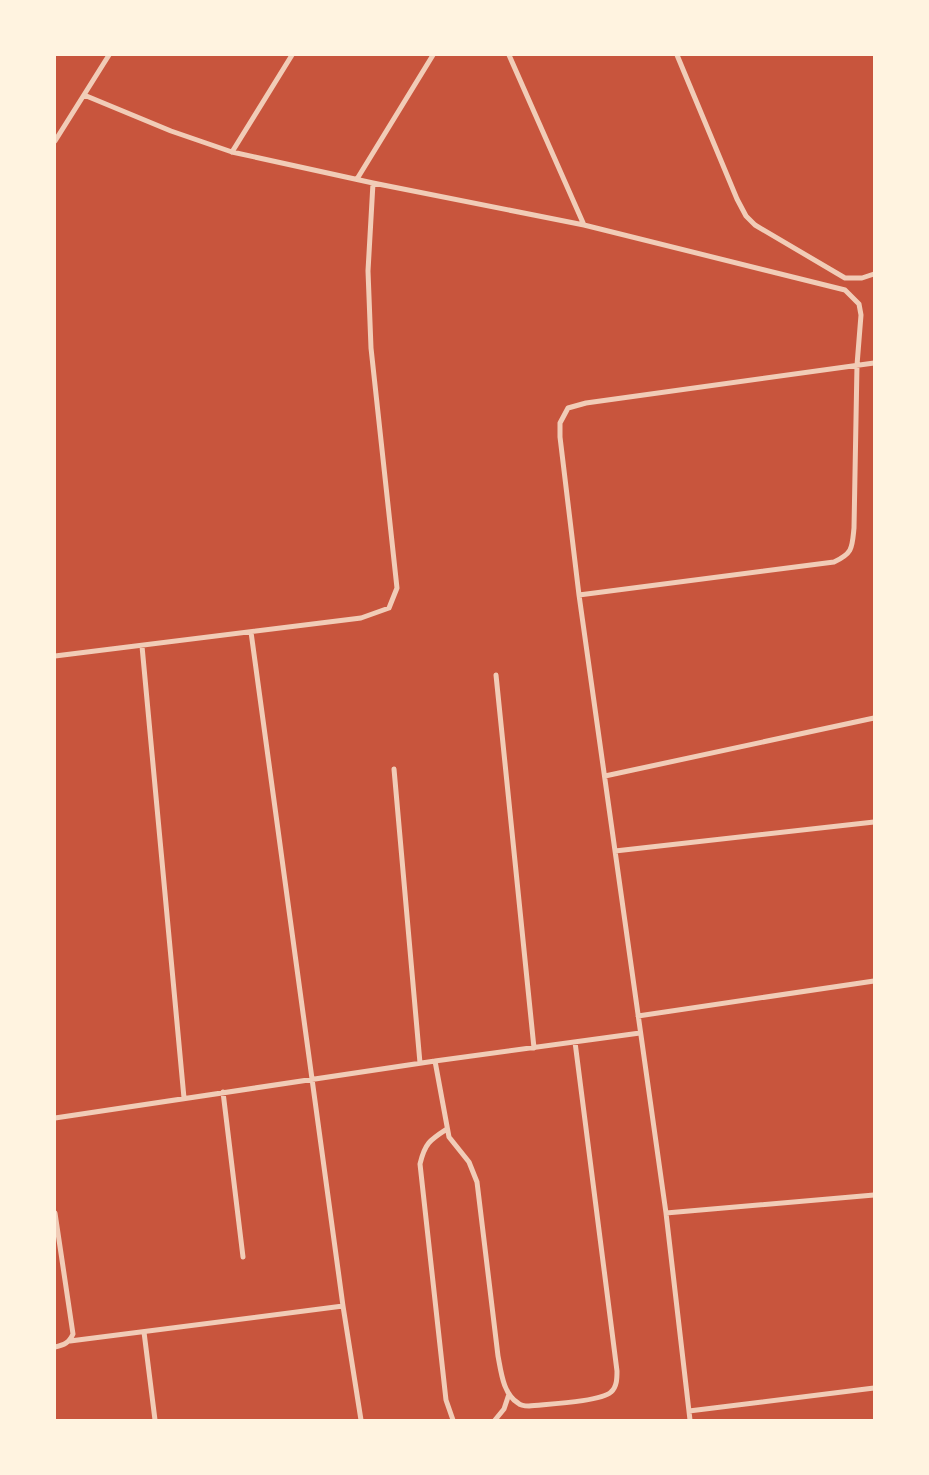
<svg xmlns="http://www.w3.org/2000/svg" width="929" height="1475" font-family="'PT Sans',sans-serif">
<rect width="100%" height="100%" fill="#c8553d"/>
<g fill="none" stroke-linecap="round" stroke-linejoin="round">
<path stroke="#f1ccb7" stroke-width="5" d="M509,55L584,225
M677,55L737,199L746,216L755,225L845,278H862L874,274
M84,95L171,131L232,152L373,183L584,225L845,290L859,304L861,315L857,365L854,528C852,548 853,553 834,562L579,595
M55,141L109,55
M232,152L292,55
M357,179L433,55
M251,632L343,1306L361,1420
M142,646L184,1098
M55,656L361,618L389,608L397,588L371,348L368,271L373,183
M496,675L534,1048
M394,769L420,1063
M605,776L874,718
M615,851L874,822
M638,1016L874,981
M435,1061L449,1137L469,1162L477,1182L498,1356C501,1371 503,1394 518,1403C520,1405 526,1406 529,1406C546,1404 600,1402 611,1392C617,1387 617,1378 617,1371L575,1042
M223,1092L243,1257
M55,1118L435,1061L640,1033
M447,1129C430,1140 425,1143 420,1164L446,1400L453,1420
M55,1213L73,1334C69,1343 64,1345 55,1347
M666,1213L874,1195
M144,1332L155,1420
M70,1341L343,1306
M689,1411L874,1388
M495,1420L504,1409L509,1394
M690,1420L666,1213L579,595L560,437V423L568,408L586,403L874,363"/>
</g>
<rect width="929" height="1475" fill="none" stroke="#fff3e0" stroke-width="112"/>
</svg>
